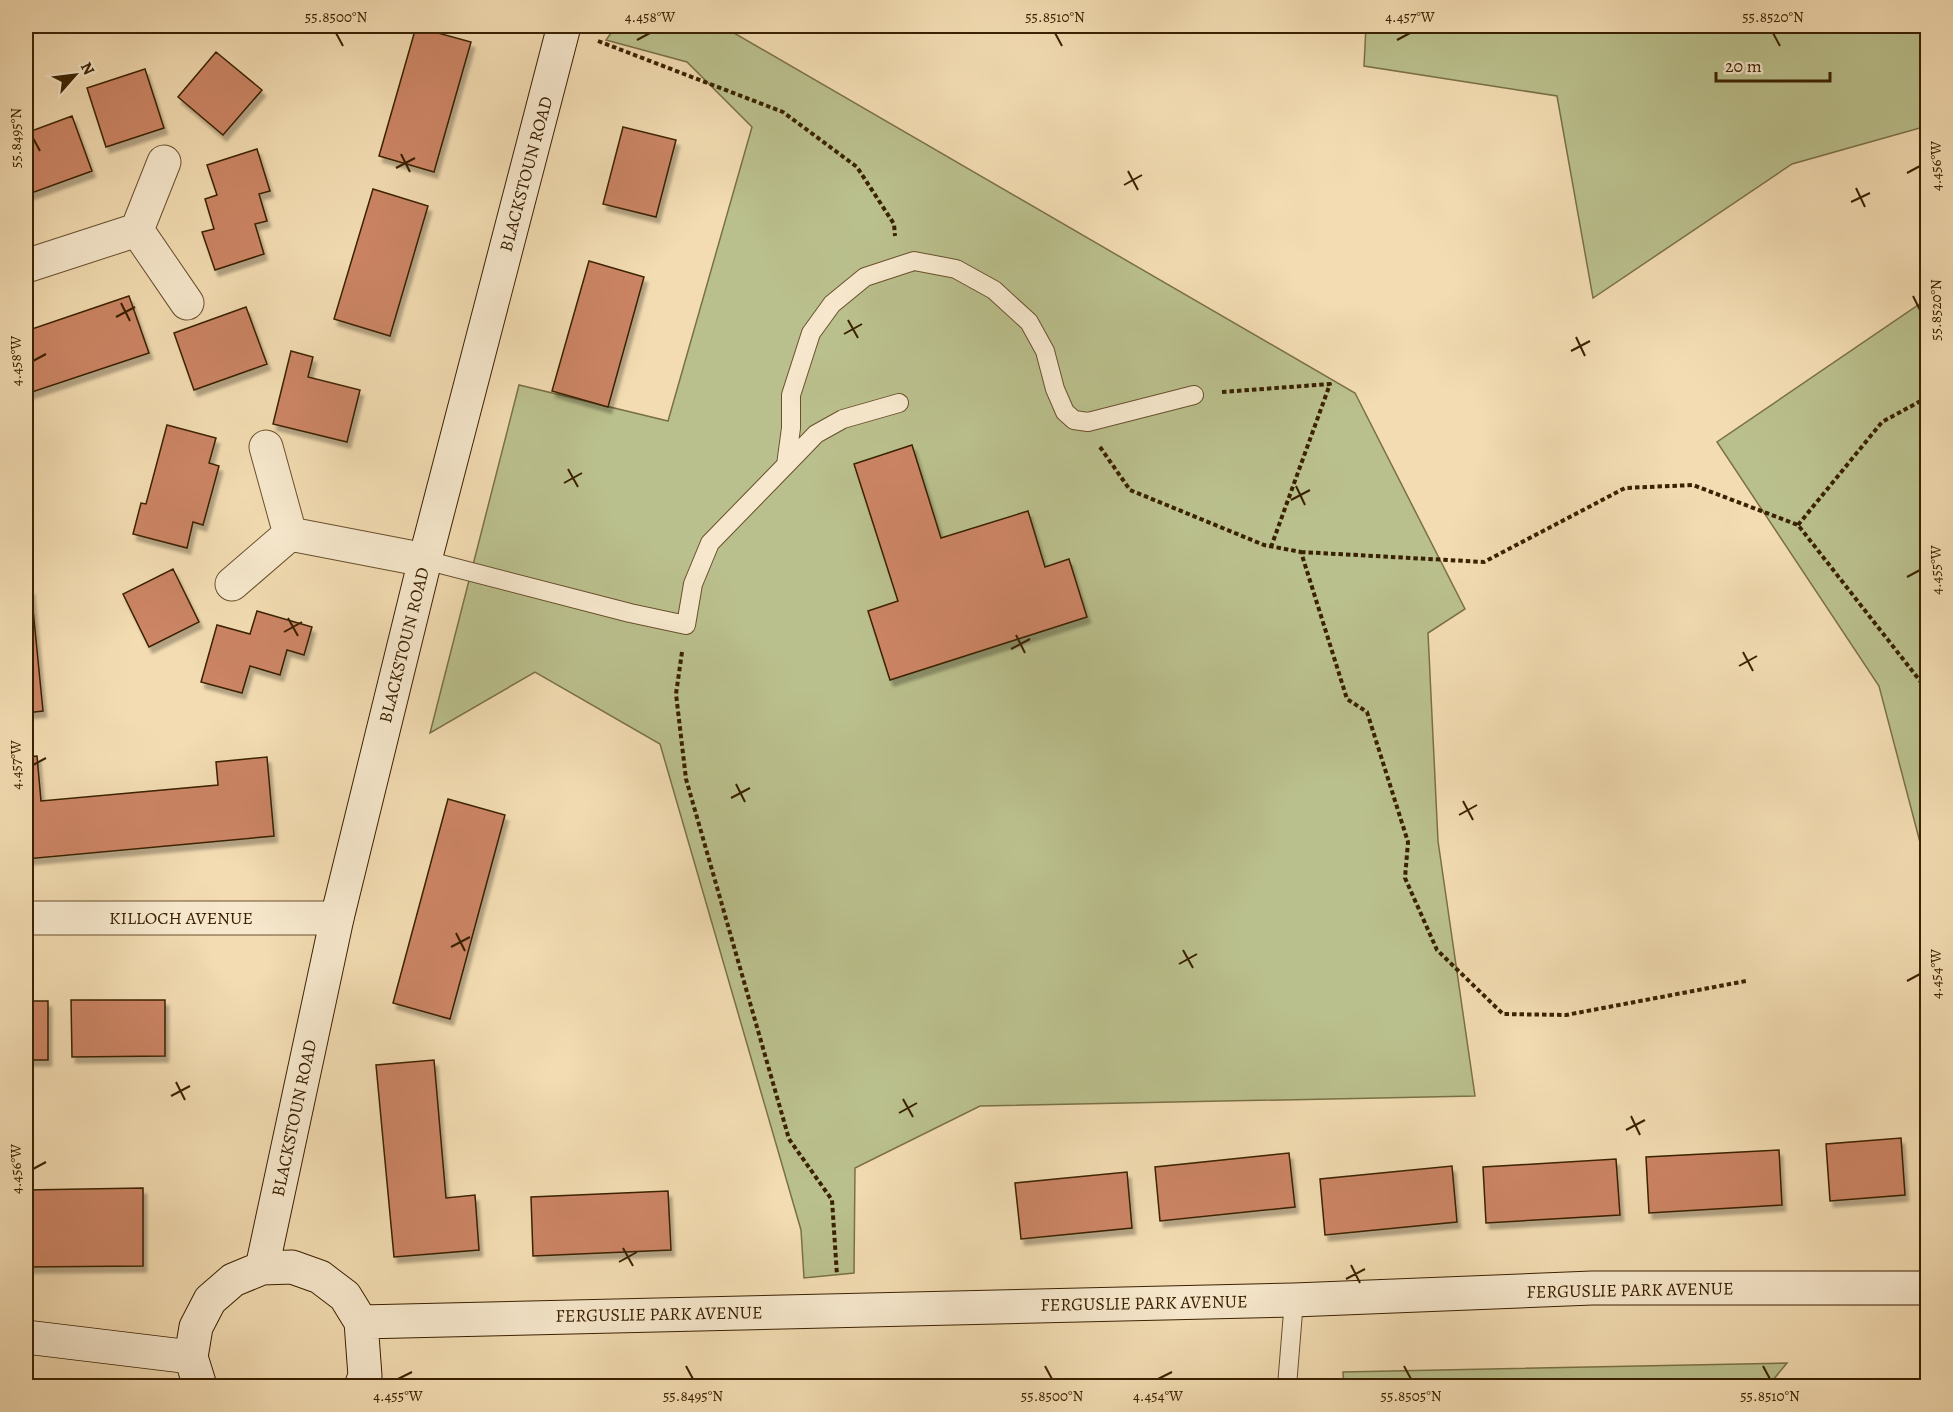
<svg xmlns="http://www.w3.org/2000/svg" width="1953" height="1412" font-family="Alegreya,serif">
<defs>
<filter id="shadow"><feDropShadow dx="3.5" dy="6" stdDeviation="1.5" flood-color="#0004"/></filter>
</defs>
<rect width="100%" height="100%" fill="#f3dcb2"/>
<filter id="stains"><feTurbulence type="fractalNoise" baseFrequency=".00333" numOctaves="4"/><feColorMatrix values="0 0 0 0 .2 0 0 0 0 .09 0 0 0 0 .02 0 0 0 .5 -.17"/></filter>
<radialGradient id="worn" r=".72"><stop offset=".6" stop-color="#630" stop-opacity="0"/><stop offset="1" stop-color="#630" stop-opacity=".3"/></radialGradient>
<path fill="#bac08d" stroke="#7a7047" stroke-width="1.5" d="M616,26H722L1355,393L1465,609L1428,633L1438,841L1475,1096L980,1106L855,1168L854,1273L804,1278L801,1230L660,744L535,672L430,733L519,385L668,421L752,127L687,62L606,40Z
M1366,26H1927V126L1792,164L1593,298L1557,96L1364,66Z
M1927,299V869L1879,686L1717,442Z
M1787,1363L1768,1386H1344L1343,1372Z"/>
<path fill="#cc8565" stroke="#3a2101" stroke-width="1.5" filter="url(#shadow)" d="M416,27L471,42L434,172L379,156Z
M216,52L262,90L223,135L178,97Z
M145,69L164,128L106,147L87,88Z
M72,116L92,171L26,195V133Z
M623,127L676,140L656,217L603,204Z
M257,149L270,191L259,194L267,221L255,224L264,254L215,270L202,232L214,229L205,199L217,195L207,165Z
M373,189L428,206L390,336L334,319Z
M589,261L644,277L608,407L552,391Z
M129,296L149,353L26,394V331Z
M246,307L267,364L194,390L174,333Z
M291,351L313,357L308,377L360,390L347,442L273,424Z
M167,425L216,438L209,463L219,466L203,525L193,522L187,548L133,534L141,503L146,504Z
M912,445L941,538L1028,511L1045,567L1069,559L1087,617L890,680L868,611L898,601L854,464Z
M173,569L199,622L149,647L123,594Z
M26,589H31L43,711L26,713Z
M257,611L312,627L304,655L287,650L280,675L250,666L242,693L201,682L217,625L250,634Z
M37,756L41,801L218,785L216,762L267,757L274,836L26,859V757Z
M448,799L505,815L450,1019L393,1003Z
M71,1000H165V1056L72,1057Z
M26,1001H48V1060H26Z
M434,1060L446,1198L475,1195L479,1250L394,1257L376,1065Z
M1901,1138L1905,1195L1830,1201L1826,1144Z
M1779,1150L1782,1205L1649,1213L1646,1157Z
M1289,1153L1295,1207L1160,1221L1155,1167Z
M1616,1159L1620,1215L1486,1223L1483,1167Z
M1452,1166L1457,1222L1325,1235L1320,1179Z
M1127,1172L1132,1228L1021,1239L1015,1183Z
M143,1188V1266L26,1267V1190Z
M668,1191L671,1250L533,1256L531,1197Z
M1017,1385V1386H928Z"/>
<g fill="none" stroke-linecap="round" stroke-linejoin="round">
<defs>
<path id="lane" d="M786,465L816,434L843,419L899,403
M425,560L630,613L686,625L693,584L710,543L786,465L791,428V395L811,333L832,304L865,277L914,261L956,269L994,290L1029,322L1045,351L1055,389L1065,412L1074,420L1088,422L1194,395
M1287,1386L1294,1300"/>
<path id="street" d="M164,162L137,230L187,303
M26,266L137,230
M290,534L425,560
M232,584L290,534L266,447
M26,918H337"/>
<path id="secondary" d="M262,1268L337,918L425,560L564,26
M361,1322L1294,1300L1592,1288H1928
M26,1337L191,1357
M200,1386L191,1357L196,1327L210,1300L233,1280L262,1268L292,1267L320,1277L345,1296L361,1322L365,1376L361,1386"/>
</defs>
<use href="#lane" stroke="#68502d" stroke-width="20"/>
<use href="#street" stroke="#68502d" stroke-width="35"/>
<use href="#secondary" stroke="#3a2101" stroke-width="35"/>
<path stroke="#3a2101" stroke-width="4" stroke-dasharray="4.5 3" stroke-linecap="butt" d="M1927,26L1928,34
M26,30L39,26
M598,41L783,112L857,167L894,224L895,236
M1222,392L1330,384L1271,547
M1100,447L1130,490L1264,545L1301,552L1347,699L1367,712L1408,842L1405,878L1437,950L1503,1014L1566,1015L1746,981
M1798,525L1882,422L1928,397
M1301,552L1484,562L1625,488L1693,485L1798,525L1928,691
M682,652L676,694L686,779L789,1139L832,1200L837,1275"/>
<use href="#lane" stroke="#f7e8cd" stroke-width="18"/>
<use href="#street" stroke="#f7e8cd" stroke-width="33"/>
<use href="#secondary" stroke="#f7e8cd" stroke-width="33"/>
</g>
<path fill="none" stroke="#3a2101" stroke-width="2" d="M336,33L343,46M1055,33L1062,46M1773,33L1780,46M637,40L650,33M1397,40L1410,33M33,138L40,151M401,154L410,172M396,168L415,158M1128,171L1138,190M1907,173L1920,166M1124,185L1142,175M1856,188L1865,207M1851,202L1870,193M1913,296L1920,310M121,303L130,321M116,317L135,307M848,320L858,338M844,334L862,324M1576,337L1585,356M1571,351L1590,341M33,361L46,354M568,469L578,487M564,483L582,473M1296,486L1305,505M1291,500L1310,490M1907,577L1920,570M288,618L298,636M284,632L302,622M1016,635L1025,653M1011,649L1030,639M1743,652L1753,671M1739,666L1757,656M33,765L46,758M736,784L745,802M731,798L750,788M1463,801L1473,820M1459,815L1477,805M456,933L465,951M451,947L470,937M1183,950L1193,968M1179,964L1197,954M1907,981L1920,974M176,1082L185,1100M171,1096L190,1086M903,1099L913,1117M899,1113L917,1103M1631,1116L1640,1135M1626,1130L1645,1120M33,1169L46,1162M623,1248L633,1266M619,1262L637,1252M1351,1265L1360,1283M1346,1279L1365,1269M686,1366L693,1379M1045,1366L1052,1379M1404,1366L1411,1379M1763,1366L1770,1379M398,1379L412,1372M1158,1379L1172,1372"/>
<g text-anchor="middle" stroke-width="5" stroke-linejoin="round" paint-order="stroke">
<g font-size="18" fill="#3a2101" stroke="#f7e8cd">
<text transform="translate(526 174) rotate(-75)" y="6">BLACKSTOUN ROAD</text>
<text transform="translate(404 645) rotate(-76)" y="6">BLACKSTOUN ROAD</text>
<text x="181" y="924">KILLOCH AVENUE</text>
<text transform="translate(294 1118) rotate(-78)" y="6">BLACKSTOUN ROAD</text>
<text transform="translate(1630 1290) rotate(-1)" y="6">FERGUSLIE PARK AVENUE</text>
<text transform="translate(1144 1303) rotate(-1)" y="6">FERGUSLIE PARK AVENUE</text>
<text transform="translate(659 1314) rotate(-1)" y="6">FERGUSLIE PARK AVENUE</text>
</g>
</g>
<rect width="1953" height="1412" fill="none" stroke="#f3dcb2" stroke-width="66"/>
<g transform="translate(75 75) rotate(62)" stroke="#f7e8cd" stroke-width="4.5" paint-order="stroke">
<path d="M0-4.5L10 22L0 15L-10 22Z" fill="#3a2101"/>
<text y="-9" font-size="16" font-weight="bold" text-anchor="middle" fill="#3a2101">N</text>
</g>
<path d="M1716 72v9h114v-9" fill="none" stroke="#3a2101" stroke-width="3"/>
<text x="1725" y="72" font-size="18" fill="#3a2101" stroke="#f7e8cd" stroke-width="4.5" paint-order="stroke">20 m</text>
<rect x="33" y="33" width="1887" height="1346" fill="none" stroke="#3a2101" stroke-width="2"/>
<g font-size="15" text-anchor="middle" fill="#3a2101">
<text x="336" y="22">55.8500°N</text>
<text x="650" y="22">4.458°W</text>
<text x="1055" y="22">55.8510°N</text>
<text x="1410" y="22">4.457°W</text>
<text x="1773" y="22">55.8520°N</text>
<text transform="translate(16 138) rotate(-90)" y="5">55.8495°N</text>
<text transform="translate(1936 166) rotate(-90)" y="5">4.456°W</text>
<text transform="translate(1936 310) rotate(-90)" y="5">55.8520°N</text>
<text transform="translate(16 361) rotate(-90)" y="5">4.458°W</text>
<text transform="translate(1936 570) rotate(-90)" y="5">4.455°W</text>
<text transform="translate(16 765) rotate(-90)" y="5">4.457°W</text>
<text transform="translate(1936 974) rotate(-90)" y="5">4.454°W</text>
<text transform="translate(16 1169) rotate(-90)" y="5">4.456°W</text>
<text x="398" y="1401">4.455°W</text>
<text x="693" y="1401">55.8495°N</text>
<text x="1052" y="1401">55.8500°N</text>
<text x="1158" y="1401">4.454°W</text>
<text x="1411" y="1401">55.8505°N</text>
<text x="1770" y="1401">55.8510°N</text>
</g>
<rect width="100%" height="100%" filter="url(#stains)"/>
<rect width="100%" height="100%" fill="url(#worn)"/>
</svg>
